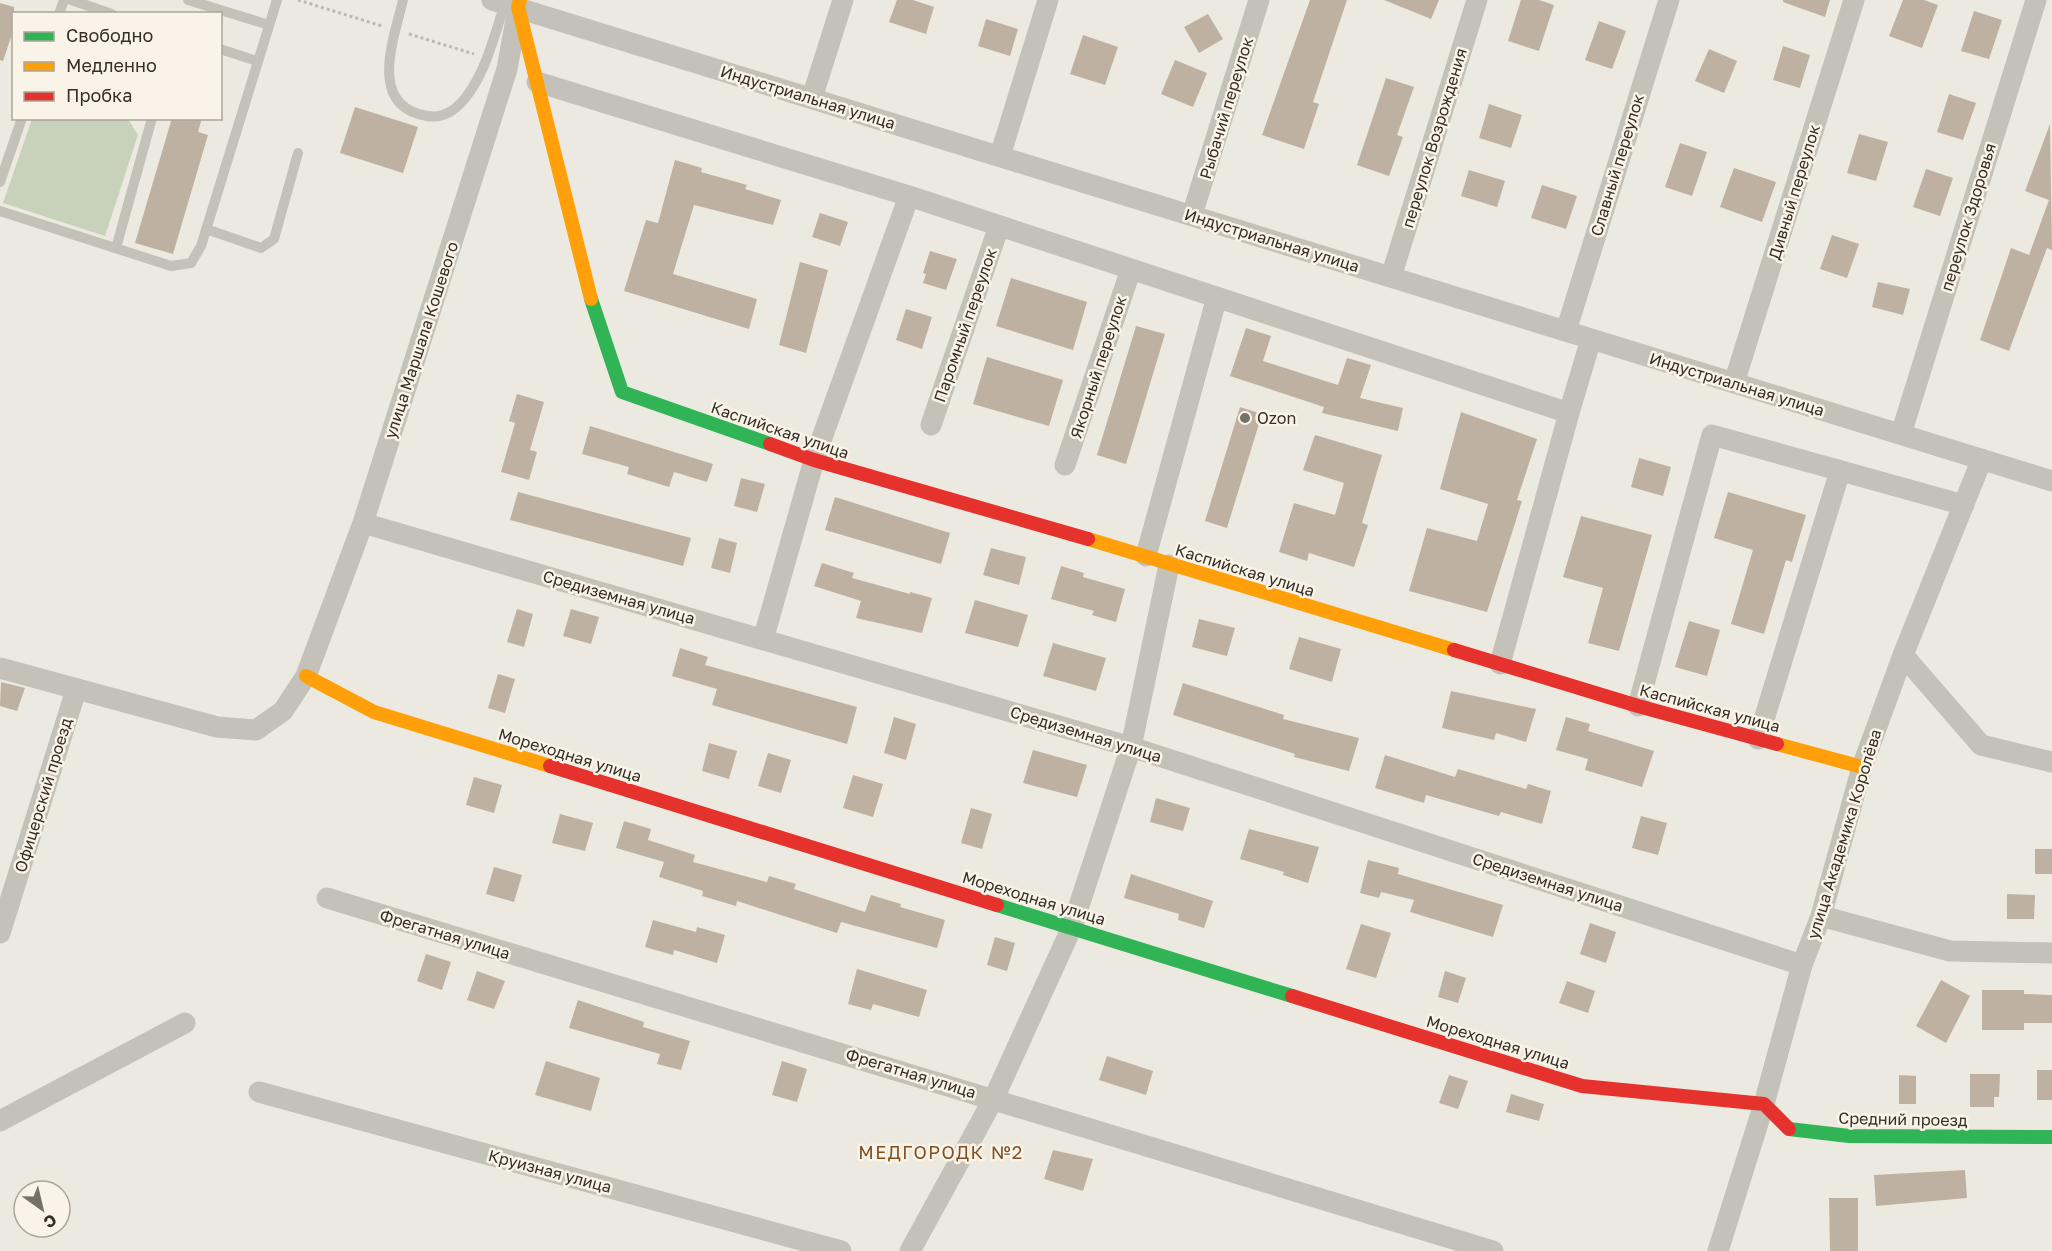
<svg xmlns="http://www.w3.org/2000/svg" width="2052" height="1251" font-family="'Golos Text',sans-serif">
<rect width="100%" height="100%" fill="#ece9e0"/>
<path fill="#c8d2ba" d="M32,119H128L138,135L105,236L3,203Z"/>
<path fill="#bfb1a2" d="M897,0H913L934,7L926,34L889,22Z
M1310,0H1347L1313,102L1319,104L1304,149L1262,135Z
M1384,0H1439L1431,19Z
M1521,0H1539L1554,5L1539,51L1508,41Z
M1783,0H1830L1825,17L1783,2Z
M1903,0H1924L1938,5L1922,48L1889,36Z
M0,3L14,7V28L3,61L0,60Z
M1974,11L2002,20L1989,59L1961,51Z
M1208,14L1223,39L1199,53L1184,27Z
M986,19L1018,29L1010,56L978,46Z
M1599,21L1626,31L1612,69L1585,60Z
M1083,35L1118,47L1105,85L1070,74Z
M1783,46L1810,55L1800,88L1773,80Z
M1709,49L1737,61L1724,93L1695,81Z
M1175,60L1207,73L1193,107L1161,94Z
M1386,78L1414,87L1397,135L1403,137L1389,176L1357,165Z
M1949,94L1976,103L1963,140L1937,132Z
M1489,104L1522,115L1511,148L1479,138Z
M355,107L418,127L403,173L340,153Z
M172,118H202L198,132L208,135L173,254L135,243Z
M2050,124L2052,250L2047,248L2009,351L1980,340L2011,248L2029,255L2049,200L2025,191Z
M1859,134L1888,142L1876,181L1847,173Z
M1680,143L1707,152L1692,196L1665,187Z
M675,160L702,168L701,172L747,185L745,189L781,200L773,225L694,205L673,274L757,299L749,329L624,291L646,220L658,223Z
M1734,168L1776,182L1762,222L1720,207Z
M1926,169L1953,178L1940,216L1913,207Z
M1469,170L1505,181L1497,207L1461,196Z
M1542,185L1577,196L1566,229L1531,218Z
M820,213L848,222L840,246L812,237Z
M1832,235L1859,244L1847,278L1820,269Z
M930,251L957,259L946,290L923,283L926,274L923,273Z
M800,262L828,270L806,353L779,345Z
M1011,278L1087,302L1073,350L996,326Z
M1878,282L1910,289L1903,315L1872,307Z
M906,309L932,317L922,349L896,340Z
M1136,326L1165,334L1126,464L1097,455Z
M1246,328L1271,336L1263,361L1338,385L1347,358L1371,365L1360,398L1403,408L1398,431L1322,413L1324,407L1230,376Z
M987,357L1063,380L1049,426L973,404Z
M517,394L544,402L530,450L537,452L529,480L501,472L515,423L509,421Z
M1240,407L1262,414L1227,528L1205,521Z
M1461,412L1537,439L1517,500L1522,501L1487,612L1409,591L1427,528L1477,541L1488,504L1440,489Z
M590,426L713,464L707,482L674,472L669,487L627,474L629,467L582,454Z
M1315,435L1382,455L1362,523L1368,525L1354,567L1309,553L1307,561L1279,552L1294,503L1335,515L1344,483L1303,470Z
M1639,458L1671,467L1663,496L1631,487Z
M741,478L765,484L757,512L734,506Z
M518,492L691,538L683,566L510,520Z
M1728,492L1806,515L1792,562L1786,560L1764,634L1731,624L1753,550L1714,538Z
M835,497L950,533L941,564L825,530Z
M1581,516L1652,535L1619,651L1588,643L1603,588L1563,577Z
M719,538L737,543L730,573L711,568Z
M991,548L1026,557L1019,585L983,575Z
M822,563L854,573L852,578L910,594V592L932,598L922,633L856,618L861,601L814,586Z
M1061,566L1084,573L1083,577L1125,589L1116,622L1092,615L1094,611L1051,599Z
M975,600L1028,615L1018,647L965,633Z
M517,609L533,614L524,647L507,642Z
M571,609L599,617L591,644L563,636Z
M1199,619L1235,628L1227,656L1192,647Z
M1689,621L1720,630L1707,676L1675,667Z
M1299,637L1341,649L1332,682L1289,669Z
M1053,643L1106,658L1096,691L1043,676Z
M680,648L708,657L705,665L857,707L847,744L712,705L717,689L672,676Z
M498,674L515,679L505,713L488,708Z
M1,682L25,688L17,711L0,706Z
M1183,683L1284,715L1283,719L1359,738L1349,771L1294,757L1295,754L1173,715Z
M1451,691L1536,709L1526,742L1496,733L1494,740L1442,728Z
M894,717L916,724L906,760L884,753Z
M1566,717L1590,724L1588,731L1654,751L1642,787L1585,770L1588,759L1556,750Z
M709,743L737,751L729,779L702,771Z
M1033,750L1087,765L1077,797L1023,783Z
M768,753L791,760L781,793L758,786Z
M1385,755L1455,777L1458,769L1526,789L1528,784L1551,791L1542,824L1501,812L1499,816L1426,795L1424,803L1375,788Z
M853,775L883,784L873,817L843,808Z
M474,777L502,785L494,813L466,805Z
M1156,798L1190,808L1183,831L1150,822Z
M971,808L992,814L982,849L961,843Z
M560,814L593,823L585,851L552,843Z
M1641,816L1667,823L1658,855L1632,848Z
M624,821L651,829L648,840L695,855L693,862L767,882L769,876L796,884L794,889L865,912L871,895L901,904L900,907L945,920L937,948L841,922L837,933L737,901L736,906L702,896L703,891L659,877L664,862L616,848Z
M1249,829L1319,847L1308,883L1283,875L1284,872L1240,859Z
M2035,849H2052V874H2035Z
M1368,860L1399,868L1398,874L1503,905L1493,937L1410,912L1414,900L1381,892L1379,898L1360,893Z
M494,867L522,875L514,902L486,894Z
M1131,874L1213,901L1204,928L1178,920L1179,914L1124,898Z
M2007,894L2035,895L2034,919H2007Z
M653,920L696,932L697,927L725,935L717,963L674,950L673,955L645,947Z
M1590,923L1616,932L1606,963L1580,954Z
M1361,924L1391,933L1376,978L1346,969Z
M995,937L1015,943L1007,971L987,965Z
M426,954L451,962L442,990L417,981Z
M857,969L927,990L919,1017L873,1004L871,1010L848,1004Z
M477,971L505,981L494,1009L467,1000Z
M1445,971L1466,978L1458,1003L1438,997Z
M1941,980L1970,996L1946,1043L1916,1026Z
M1567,981L1595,991L1588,1013L1559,1003Z
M1982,990H2024V994L2052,995V1023H2024V1030H1982Z
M578,1000L644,1022L643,1027L690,1041L681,1070L657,1064L660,1054L569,1028Z
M1107,1056L1153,1071L1146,1095L1099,1080Z
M546,1061L600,1078L591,1111L535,1095Z
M782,1061L807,1069L797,1102L772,1095Z
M2037,1070H2052V1100H2037Z
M1970,1074H2000L1999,1097H1994V1107H1970Z
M1449,1075L1468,1081L1458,1109L1439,1103Z
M1899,1075L1916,1076V1104H1899Z
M1511,1094L1544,1104L1539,1121L1506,1112Z
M1053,1150L1093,1159L1083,1191L1044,1179Z
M1965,1170L1967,1198L1876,1206L1874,1175Z
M1829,1198H1858V1251H1830Z"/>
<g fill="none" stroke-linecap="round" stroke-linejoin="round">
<path stroke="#bdb9b1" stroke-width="3" stroke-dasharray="3 3" stroke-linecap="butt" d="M298,0L382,26
M409,34L474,54"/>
<path stroke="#c4c1b9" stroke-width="10" d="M71,0L112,14
M188,0L269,25
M403,0C394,39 367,106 427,116C444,119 456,110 466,97C487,70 494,35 505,4
M59,14L64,0
M220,49L257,61
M0,182L22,118
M0,211L171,266L191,263L201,246L277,0
M206,229L261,248L274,239L298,153
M116,248L152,118"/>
<path stroke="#c4c1b9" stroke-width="21" d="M492,0L2052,481
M537,82L909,196L814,460L763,640
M812,98L843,0
M1000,156L1048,0
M909,196L1569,413L1591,339
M1192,215L1259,0
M1391,277L1477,0
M1566,331L1669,0
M1734,383L1854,0
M931,425L999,226
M1901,434L2036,0
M1065,465L1131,269
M363,523L1131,747L1802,965
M1146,556L1217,297
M1903,655L1981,745L2052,762
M1500,664L1569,413
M0,668L217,727L256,730L283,711L306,676L363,523L507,69L517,14
M1638,706L1712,435L1964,505
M1758,739L1840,471
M327,898L1493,1251
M1821,916L1950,951L2052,953
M0,933L76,690
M259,1092L841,1251
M0,1121L185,1023
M910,1251L994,1098L1072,927L1131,747L1169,565
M1718,1251L1764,1104L1802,965L1821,916L1862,767L1903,655L1982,459"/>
<path stroke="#30b455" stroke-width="14" d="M591,299L622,392L770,444
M997,905L1292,996
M1789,1129L1849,1136L2052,1137"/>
<path stroke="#ff9f0a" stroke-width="14" d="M520,0L518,7L591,299
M1088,539L1454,650
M306,676L374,712L550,766
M1777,744L1862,767"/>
<path stroke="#e5322d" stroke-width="14" d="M770,444L814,460L1088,539
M1454,650L1638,706L1777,744
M550,766L997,905
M1292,996L1582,1086L1764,1104L1789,1129"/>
</g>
<circle fill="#757068" stroke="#f9f4e7" stroke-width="2" cx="1245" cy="418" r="6"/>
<g text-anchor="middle" stroke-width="5" stroke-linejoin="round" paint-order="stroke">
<g font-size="16" fill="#352f27" stroke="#f9f4e7">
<text transform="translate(808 97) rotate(17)" y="6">Индустриальная улица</text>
<text transform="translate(1226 108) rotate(-73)" y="6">Рыбачий переулок</text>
<text transform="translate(1434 138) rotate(-73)" y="6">переулок Возрождения</text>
<text transform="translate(1617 165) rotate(-73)" y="6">Славный переулок</text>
<text transform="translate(1794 192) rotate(-73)" y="6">Дивный переулок</text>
<text transform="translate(1968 217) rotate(-73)" y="6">переулок Здоровья</text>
<text transform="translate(1272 240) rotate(17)" y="6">Индустриальная улица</text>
<text transform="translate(965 325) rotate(-71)" y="6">Паромный переулок</text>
<text transform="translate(421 340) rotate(-72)" y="6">улица Маршала Кошевого</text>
<text transform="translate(1098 367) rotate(-72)" y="6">Якорный переулок</text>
<text transform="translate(1737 384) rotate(17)" y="6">Индустриальная улица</text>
<text transform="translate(780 430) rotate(19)" y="6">Каспийская улица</text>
<text transform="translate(1245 570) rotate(17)" y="6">Каспийская улица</text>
<text transform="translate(619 597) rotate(16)" y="6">Средиземная улица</text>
<text transform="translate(1710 708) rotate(15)" y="6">Каспийская улица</text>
<text transform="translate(1086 734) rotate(17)" y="6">Средиземная улица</text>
<text transform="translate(570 755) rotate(17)" y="6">Мореходная улица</text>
<text transform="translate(43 795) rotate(-73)" y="6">Офицерский проезд</text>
<text transform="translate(1844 834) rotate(-73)" y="6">улица Академика Королёва</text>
<text transform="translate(1548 882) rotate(18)" y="6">Средиземная улица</text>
<text transform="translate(1034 898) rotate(17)" y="6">Мореходная улица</text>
<text transform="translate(445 934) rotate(17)" y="6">Фрегатная улица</text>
<text transform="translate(1498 1042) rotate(17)" y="6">Мореходная улица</text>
<text transform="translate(911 1073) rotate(17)" y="6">Фрегатная улица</text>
<text transform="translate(1903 1119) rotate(1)" y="6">Средний проезд</text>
<text transform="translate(550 1171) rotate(15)" y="6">Круизная улица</text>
</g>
<g font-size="16" fill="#352f27" stroke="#f9f4e7" text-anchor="start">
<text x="1257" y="424">Ozon</text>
</g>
<g font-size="18" letter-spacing="1.5" fill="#824f23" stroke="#f9f4e7">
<text x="941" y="1159">МЕДГОРОДК №2</text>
</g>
</g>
<rect x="12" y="12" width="210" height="108" fill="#f9f4e7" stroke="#aba59a" stroke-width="1.5"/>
<rect x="24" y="32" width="30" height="9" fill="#30b455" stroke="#aba59a" stroke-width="1.5"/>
<text x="66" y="42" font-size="18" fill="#352f27">Свободно</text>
<rect x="24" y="62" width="30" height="9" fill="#ff9f0a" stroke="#aba59a" stroke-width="1.5"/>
<text x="66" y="72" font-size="18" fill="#352f27">Медленно</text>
<rect x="24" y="92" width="30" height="9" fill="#e5322d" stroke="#aba59a" stroke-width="1.5"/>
<text x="66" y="102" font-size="18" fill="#352f27">Пробка</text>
<g transform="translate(42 1209) rotate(146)"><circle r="28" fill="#f9f4e7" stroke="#aba59a" stroke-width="1.5"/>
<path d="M0-4.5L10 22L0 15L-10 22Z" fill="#757068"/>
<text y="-9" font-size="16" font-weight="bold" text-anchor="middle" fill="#352f27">С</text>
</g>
</svg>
